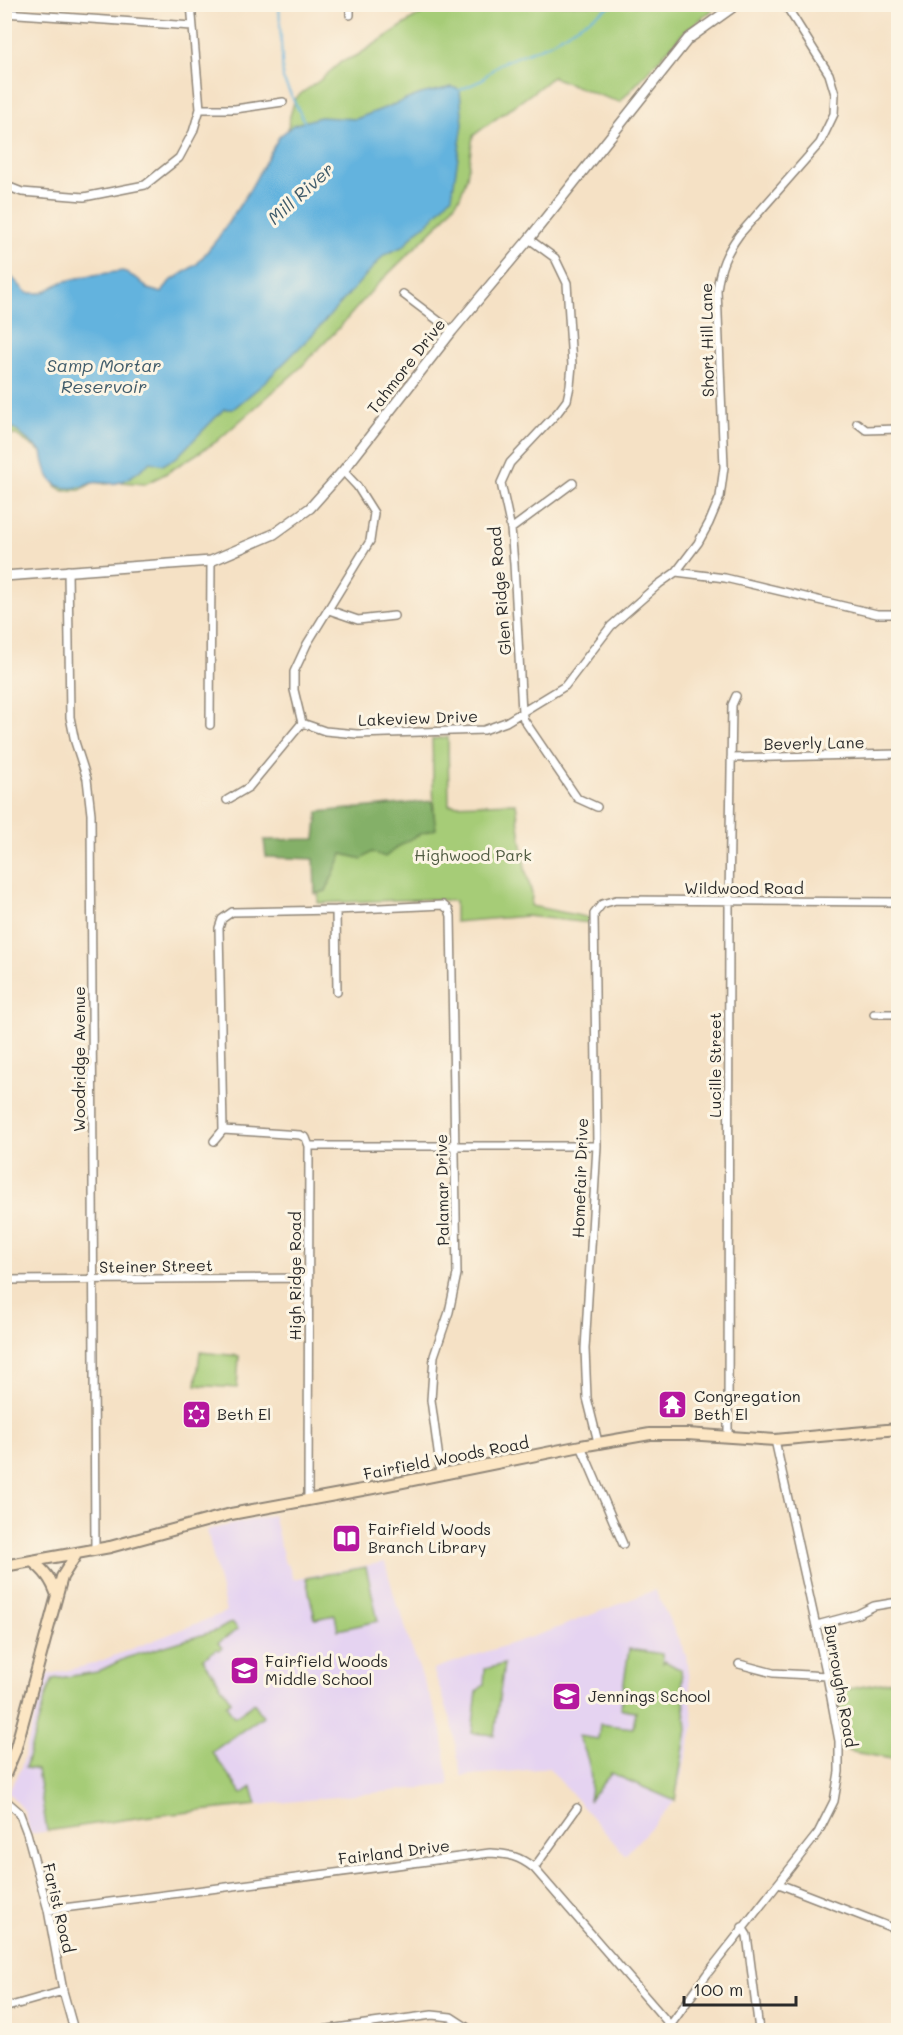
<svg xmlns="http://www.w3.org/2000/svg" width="903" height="2035" font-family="Mali,sans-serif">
<rect width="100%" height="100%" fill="#fcf5e5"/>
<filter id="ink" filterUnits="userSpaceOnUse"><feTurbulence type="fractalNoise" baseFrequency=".0167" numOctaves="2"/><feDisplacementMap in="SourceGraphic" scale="12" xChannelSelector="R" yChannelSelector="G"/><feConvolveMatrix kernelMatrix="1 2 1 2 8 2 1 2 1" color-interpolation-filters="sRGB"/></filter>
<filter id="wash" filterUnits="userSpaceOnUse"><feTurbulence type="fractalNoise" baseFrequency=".008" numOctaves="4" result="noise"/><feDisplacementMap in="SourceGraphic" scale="24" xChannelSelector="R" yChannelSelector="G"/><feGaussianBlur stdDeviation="1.35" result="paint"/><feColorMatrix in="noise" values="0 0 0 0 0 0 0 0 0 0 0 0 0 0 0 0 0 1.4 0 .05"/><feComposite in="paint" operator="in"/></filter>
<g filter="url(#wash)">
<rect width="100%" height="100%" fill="#f5e1c5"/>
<path fill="#e5d3f1" d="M273,1515L285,1564H288L293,1579L385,1562L397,1606L401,1612L410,1644L442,1730L449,1785L143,1817L30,1834L24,1810L8,1792L21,1768L46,1675L93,1664L226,1612L207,1530Z
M655,1590L686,1655L694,1726L675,1801L625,1855L549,1768L461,1776L452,1723L433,1669L547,1632Z"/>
<path fill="#a6cc77" stroke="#687c51" stroke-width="1.5" d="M434,5H719L685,31L620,102C597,96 575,85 552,77C527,99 499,115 473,136L467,177L460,197L442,221L375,287L337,330L300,368L216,442L165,474L145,484L121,482L106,484L94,482L80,490L64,491L57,487L52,479L50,458L16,435L5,434L4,295L174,311L286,141L290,116L295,99L303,92L319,81L341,62L358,55Z
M448,737L449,805L516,803L525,868L532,894L531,906L591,918L590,923L526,916L455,922V901L430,899L318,903L323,819L434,814L432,739Z
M200,1352L239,1356L237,1388L196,1385Z
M366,1567L378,1621L338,1630L335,1615L315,1619L306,1578Z
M232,1622L238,1629L218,1643L222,1648L219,1650L217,1649L203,1659L231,1701L226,1705L234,1717L254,1703L263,1716L212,1752L242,1794L252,1787L257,1805L143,1817L47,1831L37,1770L25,1768L47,1692L53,1679L97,1672L126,1658L218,1630Z
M629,1649L662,1654L663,1663L665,1661L681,1670L687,1729L675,1801L611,1773L589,1801C594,1777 589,1757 578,1736L598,1739L600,1724L633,1728L636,1711L620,1709Z
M504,1664L494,1735L472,1733L477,1691L484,1685L485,1669Z
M898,1680V1760L848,1751L837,1691Z"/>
<path fill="#84b068" stroke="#586e4a" stroke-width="1.5" d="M432,801L436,829C416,834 401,844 385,857L372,852L362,859L342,854L326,891L315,894L314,859L266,857L264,840L315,839L318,812Z"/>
<path fill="#64b3de" stroke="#486f84" stroke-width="1.5" d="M452,87L460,90L463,124L452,196L428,223L415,233L404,246L384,255L314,333L262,385L233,409H224L177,457L163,465L151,462C142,468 131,479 120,482C111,486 101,481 92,483C88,484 84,487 79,487C52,493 45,474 42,452L5,421V270L27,293H42L62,282L86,276L123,271L138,279L148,289L162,293L169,282L197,264L218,238L249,191L279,137L293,125L320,117L356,119L421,94Z"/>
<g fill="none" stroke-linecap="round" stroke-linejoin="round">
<path stroke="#64b3de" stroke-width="2" d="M279,4L283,79L306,125
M458,91L480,81L499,64L547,45L607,8L618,4"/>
</g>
</g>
<g filter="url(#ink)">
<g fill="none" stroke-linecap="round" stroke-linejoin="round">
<defs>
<path id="minor" d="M4,13L192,26
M350,15V4
M200,109H235L283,102
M4,185L22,192L84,197L145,185L179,158L193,132L200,109L191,4
M529,239L555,258L567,283L572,365L570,386L567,400L558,412L510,463L501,483L511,529L514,564L522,712L524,720L577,798L597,807
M403,294L452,331
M857,423L866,430L898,429
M511,529L573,483
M68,570L70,717L75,742L87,779L91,814L95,1549
M676,572L698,543L709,523L720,497L724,467L717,290C720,267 726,253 739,235L820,143L834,114L835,94L829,74L785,4
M329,610L358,620L394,616
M302,723L325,731L357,734L484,730L506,722L565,686L611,626L659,584L676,572L725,578L877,614H898
M302,723L294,690V672L307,644L370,541L374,513L357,486L343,471
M210,725L211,561
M731,758L898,754
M227,800L249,787L302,723
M336,910L337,992
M874,1014H898
M223,1130L300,1135L306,1138L309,1146L308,1500
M214,1141L223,1130L219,928L222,919L232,912L336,910L443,905L449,910L451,916L457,1274L449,1312L434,1356L431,1400L441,1474
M309,1146H597
M4,1280L308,1278
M728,1436L729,901L732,705L736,696
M598,1442L587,1398L585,1349L597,1146L594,914L602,904L616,900L898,902
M581,1446L623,1544
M817,1625L858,1614L874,1606L898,1602
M739,1664L773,1673L827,1676
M4,1799L19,1812L27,1833L48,1910L63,1991L74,2030
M534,1868L577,1808
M779,1884L898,1930
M48,1910L490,1853C508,1854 519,1856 534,1868L670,2025
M742,1927L747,1935L759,2030
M4,2008L63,1991
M321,2030L432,2015L451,2017L471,2030
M667,2030L707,1974L818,1833L834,1801L839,1772V1741L827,1676L775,1440"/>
<path id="tertiary" d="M4,576L211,561L274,534L310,508L343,471L452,331L529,239L688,39L737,4"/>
<path id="secondary" d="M32,1561C45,1571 51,1579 57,1595
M4,1566L110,1547L231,1514L373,1488L581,1446L650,1434H687L775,1440L898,1429
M4,1777L15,1751L62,1577L77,1553"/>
</defs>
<use href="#minor" stroke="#908678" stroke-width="10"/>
<use href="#tertiary" stroke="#908678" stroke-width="12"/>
<use href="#secondary" stroke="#908678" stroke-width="14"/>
<use href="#minor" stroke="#fff" stroke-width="7"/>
<use href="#tertiary" stroke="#fff" stroke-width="9"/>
<use href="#secondary" stroke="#fce6c4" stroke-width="10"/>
</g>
</g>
<defs>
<symbol id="temple-square" viewBox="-11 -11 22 22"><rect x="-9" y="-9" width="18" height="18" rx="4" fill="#b5179e" stroke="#fcf5e5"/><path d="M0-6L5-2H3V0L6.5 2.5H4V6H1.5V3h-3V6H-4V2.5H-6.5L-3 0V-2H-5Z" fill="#fff"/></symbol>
<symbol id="synagogue-square" viewBox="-11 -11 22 22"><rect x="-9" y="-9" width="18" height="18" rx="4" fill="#b5179e" stroke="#fcf5e5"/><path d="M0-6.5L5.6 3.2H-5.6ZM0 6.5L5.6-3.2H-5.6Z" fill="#fff"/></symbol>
<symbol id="library-square" viewBox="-11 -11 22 22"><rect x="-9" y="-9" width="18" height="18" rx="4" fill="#b5179e" stroke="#fcf5e5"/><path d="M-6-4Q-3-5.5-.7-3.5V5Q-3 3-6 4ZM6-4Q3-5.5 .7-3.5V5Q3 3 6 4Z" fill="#fff"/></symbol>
<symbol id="school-square" viewBox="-11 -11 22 22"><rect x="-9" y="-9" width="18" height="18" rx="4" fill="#b5179e" stroke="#fcf5e5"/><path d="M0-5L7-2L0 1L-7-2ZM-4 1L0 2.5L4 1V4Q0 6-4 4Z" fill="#fff"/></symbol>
</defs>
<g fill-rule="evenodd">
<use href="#temple-square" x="656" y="1388" width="33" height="33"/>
<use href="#synagogue-square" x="180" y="1398" width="33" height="33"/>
<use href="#library-square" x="330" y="1522" width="33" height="33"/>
<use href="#school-square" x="228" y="1654" width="33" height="33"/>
<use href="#school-square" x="550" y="1680" width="33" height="33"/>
</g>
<g text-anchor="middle" stroke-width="6" stroke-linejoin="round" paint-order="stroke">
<g font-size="16" fill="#2b2b2b" stroke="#fcf5e5">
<text transform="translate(707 340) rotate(-91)" y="6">Short Hill Lane</text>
<text transform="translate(406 366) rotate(-52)" y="6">Tahmore Drive</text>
<text transform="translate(500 591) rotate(-95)" y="6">Glen Ridge Road</text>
<text transform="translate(418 718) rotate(-2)" y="6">Lakeview Drive</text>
<text transform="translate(814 743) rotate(-1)" y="6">Beverly Lane</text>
<text x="744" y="894">Wildwood Road</text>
<text transform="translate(79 1059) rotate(-90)" y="6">Woodridge Avenue</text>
<text transform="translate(715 1065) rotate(-90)" y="6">Lucille Street</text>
<text transform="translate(580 1178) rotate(-88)" y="6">Homefair Drive</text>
<text transform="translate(442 1190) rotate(-91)" y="6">Palamar Drive</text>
<text transform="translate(156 1266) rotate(-1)" y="6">Steiner Street</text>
<text transform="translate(295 1276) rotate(-90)" y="6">High Ridge Road</text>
<text transform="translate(446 1458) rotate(-11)" y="6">Fairfield Woods Road</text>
<text transform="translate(841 1686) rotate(80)" y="6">Burroughs Road</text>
<text transform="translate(394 1852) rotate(-7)" y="6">Fairland Drive</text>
<text transform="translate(59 1908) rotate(77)" y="6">Farist Road</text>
</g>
<g font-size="16" fill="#505b42" stroke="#fcf5e5">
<text x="473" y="861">Highwood Park</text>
</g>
<g font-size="16" fill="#2b2b2b" stroke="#fcf5e5" text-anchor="start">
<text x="694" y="1402">Congregation<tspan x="694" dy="18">Beth El</tspan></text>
<text x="217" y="1420">Beth El</text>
<text x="368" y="1535">Fairfield Woods<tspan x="368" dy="18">Branch Library</tspan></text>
<text x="265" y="1667">Fairfield Woods<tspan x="265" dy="18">Middle School</tspan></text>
<text x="588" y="1702">Jennings School</text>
</g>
<g font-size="18" font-style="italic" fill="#3f5b6a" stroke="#fcf5e5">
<text transform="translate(301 194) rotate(-42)" y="6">Mill River</text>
<text x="104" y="372">Samp Mortar<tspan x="104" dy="21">Reservoir</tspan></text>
</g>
</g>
<rect width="903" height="2035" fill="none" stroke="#fcf5e5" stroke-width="24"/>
<path d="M684 1996v9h112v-9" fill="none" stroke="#2b2b2b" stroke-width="3"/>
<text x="693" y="1996" font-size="18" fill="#2b2b2b" stroke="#fcf5e5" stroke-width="4.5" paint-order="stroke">100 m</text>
</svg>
